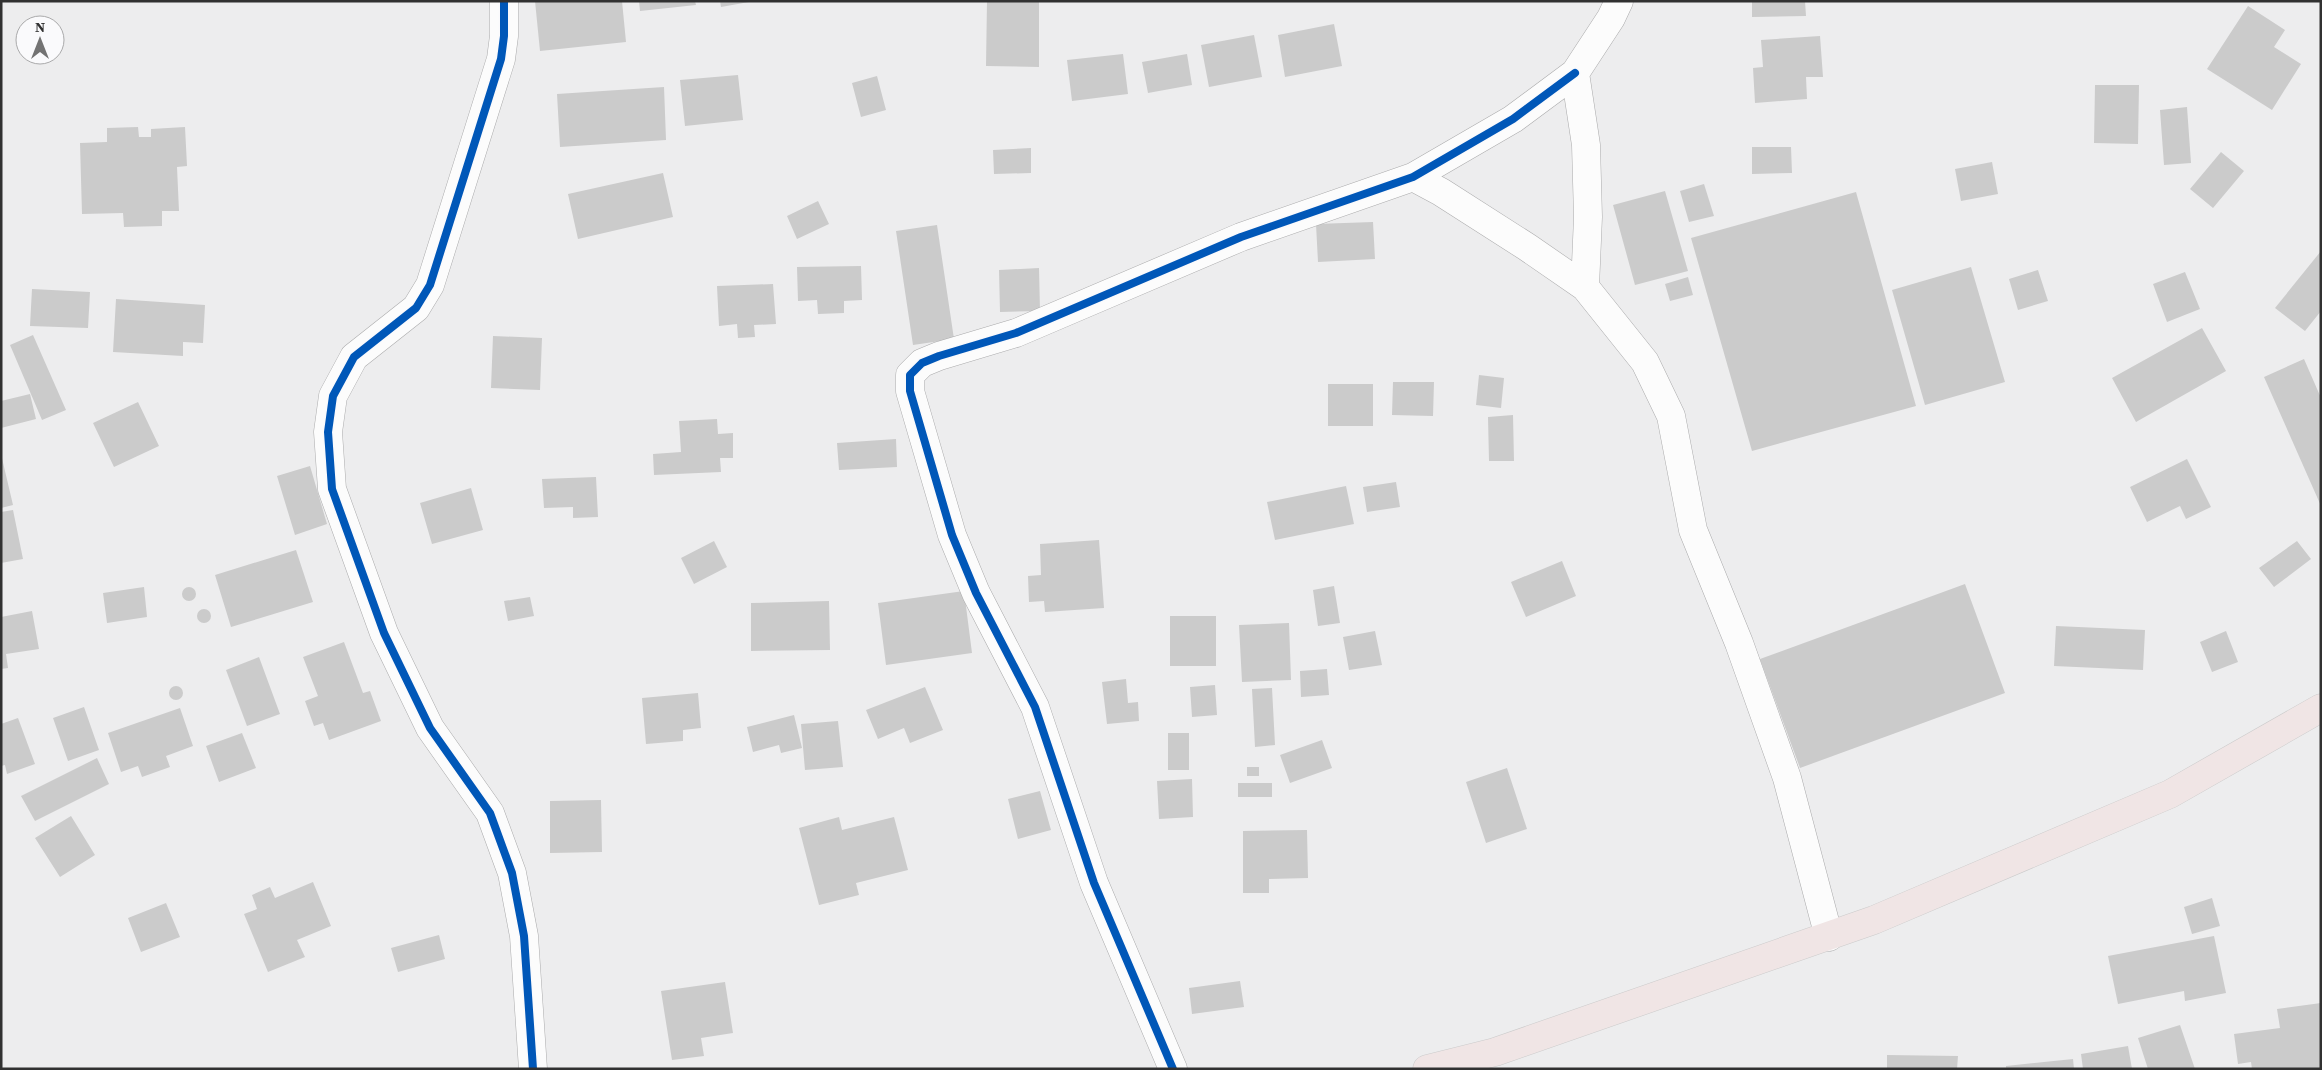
<svg xmlns="http://www.w3.org/2000/svg" width="2322" height="1070" font-family="'Source Serif 4',serif">
<rect width="100%" height="100%" fill="#ededee"/>
<path fill="#cbcbcb" d="M535,1H622L626,42L540,51Z
M639,1H695L696,5L640,11Z
M720,1H749V2L721,7Z
M987,1H1039V67L986,66Z
M1752,1H1805L1806,16L1752,17Z
M2248,6L2285,30L2274,47L2301,64L2272,110L2207,69Z
M1334,24L1342,66L1285,77L1278,35Z
M1254,35L1262,77L1209,87L1201,45Z
M1820,36L1823,77H1806L1807,99L1755,103L1753,68L1763,67L1761,40Z
M1123,54L1128,94L1072,101L1067,60Z
M1187,54L1192,85L1148,93L1142,62Z
M738,75L743,120L685,126L680,80Z
M877,76L886,110L861,117L852,83Z
M2095,85H2139L2138,144L2094,143Z
M664,87L666,140L560,147L557,94Z
M2187,107L2191,163L2164,165L2160,110Z
M138,127L139,137H151V129L185,127L187,166L177,167L179,211H162V226L124,227L123,213L82,214L80,143L107,142V128Z
M1752,147H1791L1792,173L1752,174Z
M1031,148V173L994,174L993,150Z
M2221,152L2244,171L2213,208L2190,189Z
M1992,162L1998,194L1961,201L1955,169Z
M663,173L673,217L578,239L568,194Z
M1704,184L1714,216L1689,222L1680,191Z
M1665,191L1688,271L1635,285L1613,205Z
M1856,192L1916,406L1752,451L1691,238Z
M818,201L829,224L797,239L787,216Z
M1373,222L1375,259L1318,262L1316,224Z
M937,225L954,339L913,345L896,231Z
M2321,251V311L2305,331L2275,308Z
M861,266L862,300L844,301V313L818,314L817,300L798,301L797,267Z
M1971,267L2005,382L1925,405L1892,290Z
M1039,268L1040,311L1000,312L999,270Z
M2038,270L2048,301L2018,310L2009,279Z
M2185,272L2200,309L2167,322L2153,284Z
M1688,277L1693,295L1670,301L1665,284Z
M773,284L776,324L754,325L755,337L738,338L737,324L719,326L717,286Z
M32,289L90,292L88,328L30,326Z
M116,299L205,305L203,343L183,342V356L113,352Z
M2202,328L2226,371L2136,422L2112,378Z
M33,335L66,410L42,420L10,345Z
M493,336L542,338L540,390L491,388Z
M2304,359L2321,398V506L2264,377Z
M1479,375L1504,378L1501,408L1476,405Z
M1393,382H1434L1433,416L1392,415Z
M1328,384H1373V426H1328Z
M30,394L36,419L1,428V401Z
M138,402L159,446L114,467L93,423Z
M1513,415L1514,461H1489L1488,417Z
M717,419L718,434L733,433V458H720L721,472L654,475L653,454L681,452L679,421Z
M896,439L897,467L839,470L837,443Z
M1,454L13,505L1,508Z
M2187,459L2211,507L2186,519L2180,506L2147,522L2130,487Z
M310,466L327,524L295,535L277,476Z
M596,477L598,517L573,518V507L544,508L542,479Z
M1396,482L1400,507L1367,512L1363,487Z
M1346,486L1354,524L1275,540L1267,502Z
M471,488L483,530L432,544L420,503Z
M13,510L23,559L1,563V512Z
M1099,540L1104,608L1045,612L1044,601L1029,602L1028,576L1041,575L1040,544Z
M714,541L727,567L694,584L681,558Z
M2297,541L2311,559L2274,587L2259,568Z
M296,550L313,602L231,627L215,575Z
M1562,561L1576,596L1526,617L1511,582Z
M1965,584L2005,693L1800,768L1760,659Z
M1334,586L1340,623L1318,626L1313,590Z
M182 594a7 7 0 1 1 14 0a7 7 0 1 1-14 0Z
M144,587L147,617L107,623L103,593Z
M964,591L972,653L886,665L878,603Z
M530,597L534,616L508,621L504,601Z
M829,601L830,650L751,651V603Z
M197 616a7 7 0 1 1 14 0a7 7 0 1 1-14 0Z
M32,611L39,649L6,654L8,668L1,669V617Z
M1170,616H1216V666H1170Z
M1289,623L1291,680L1242,682L1239,625Z
M2056,626L2145,630L2143,670L2054,666Z
M1375,631L1382,665L1349,670L1343,637Z
M2226,631L2238,662L2212,672L2200,642Z
M344,642L363,693L370,691L381,721L329,740L323,723L314,726L305,701L318,696L303,657Z
M259,657L280,714L247,726L226,670Z
M1327,669L1329,695L1301,697L1300,671Z
M1126,679L1128,703L1138,702L1139,721L1107,724L1102,682Z
M1215,685L1217,715L1192,717L1190,687Z
M169 693a7 7 0 1 1 14 0a7 7 0 1 1-14 0Z
M925,687L943,730L910,743L904,728L878,739L866,710Z
M1272,688L1275,745L1255,747L1252,689Z
M698,693L701,728L683,730V741L646,744L642,698Z
M84,707L99,750L68,761L53,718Z
M180,708L193,746L166,756L170,767L142,777L138,766L121,772L108,733Z
M794,715L802,748L781,753L779,745L753,752L747,727Z
M18,718L35,764L7,774L5,765L1,766V724Z
M838,721L843,767L805,770L801,724Z
M242,733L256,768L219,782L206,746Z
M1168,733H1189V770H1168Z
M1322,740L1332,768L1290,783L1280,755Z
M97,758L109,784L35,821L21,796Z
M1247,767H1259V776H1247Z
M1507,768L1527,829L1486,843L1466,782Z
M1192,779L1193,817L1159,819L1157,781Z
M1238,783H1272V797H1238Z
M1040,791L1051,830L1018,839L1008,799Z
M601,800L602,852L550,853V801Z
M71,816L95,855L60,877L35,838Z
M839,817L842,830L894,817L908,870L856,883L859,895L819,905L799,828Z
M1307,830L1308,878L1269,879V893H1243V831Z
M313,882L331,926L297,940L305,957L268,972L244,914L257,909L252,895L270,887L275,898Z
M2212,898L2220,926L2192,934L2184,907Z
M166,903L180,937L141,952L128,918Z
M439,935L445,959L398,972L391,948Z
M2214,936L2226,993L2185,1001L2184,991L2118,1004L2108,956Z
M1240,981L1244,1007L1192,1014L1189,988Z
M725,982L733,1033L701,1038L704,1056L672,1060L661,991Z
M2321,1003V1069H2252L2251,1062L2238,1064L2234,1034L2280,1028L2277,1009Z
M2180,1025L2195,1069H2148L2138,1038Z
M2128,1046L2132,1069H2083L2081,1054Z
M1887,1055L1958,1056L1957,1069H1887Z
M2073,1059L2074,1069H2006V1066Z"/>
<g fill="none" stroke-linecap="round" stroke-linejoin="round">
<defs>
<path id="minor" d="M504,1V36L501,59L430,285L416,308L354,357L333,396L328,432L332,489L384,633L430,728L490,813L512,873L524,936L533,1069
M1413,177L1441,192L1527,247L1585,287L1645,362L1671,416L1693,530L1739,643L1787,778L1829,937
M1585,287L1588,217L1586,145L1575,73L1611,18L1619,1
M1173,1069L1094,883L1035,707L976,593L952,535L910,391V375L922,363L939,356L1016,333L1241,237L1413,177L1513,119L1575,73"/>
<path id="highway" d="M1427,1069L1495,1052L1874,920L2170,794L2321,708"/>
</defs>
<use href="#minor" stroke="#ababac" stroke-width="29"/>
<use href="#highway" stroke="#cbcbcb" stroke-width="29"/>
<use href="#minor" stroke="#fcfcfc" stroke-width="28"/>
<use href="#highway" stroke="#f0e5e5" stroke-width="28"/>
<defs>
<path id="cycleway" d="M504,1V36L501,59L430,285L416,308L354,357L333,396L328,432L332,489L384,633L430,728L490,813L512,873L524,936L533,1069
M1173,1069L1094,883L1035,707L976,593L952,535L910,391V375L922,363L939,356L1016,333L1241,237L1413,177L1513,119L1575,73"/>
</defs>
<use href="#cycleway" stroke="#fafafc" stroke-width="11"/>
<use href="#cycleway" stroke="#0057b8" stroke-width="8"/>
</g>
<rect width="2322" height="1070" fill="none" stroke="#313131" stroke-width="5"/>
<g transform="translate(40 40)"><circle r="24" fill="#fafafc" stroke="#aaaaab"/>
<path d="M0-4L9 19L0 12L-9 19Z" fill="#737373"/>
<text y="-8" font-size="14" font-weight="bold" text-anchor="middle" fill="#313131">N</text>
</g>
</svg>
